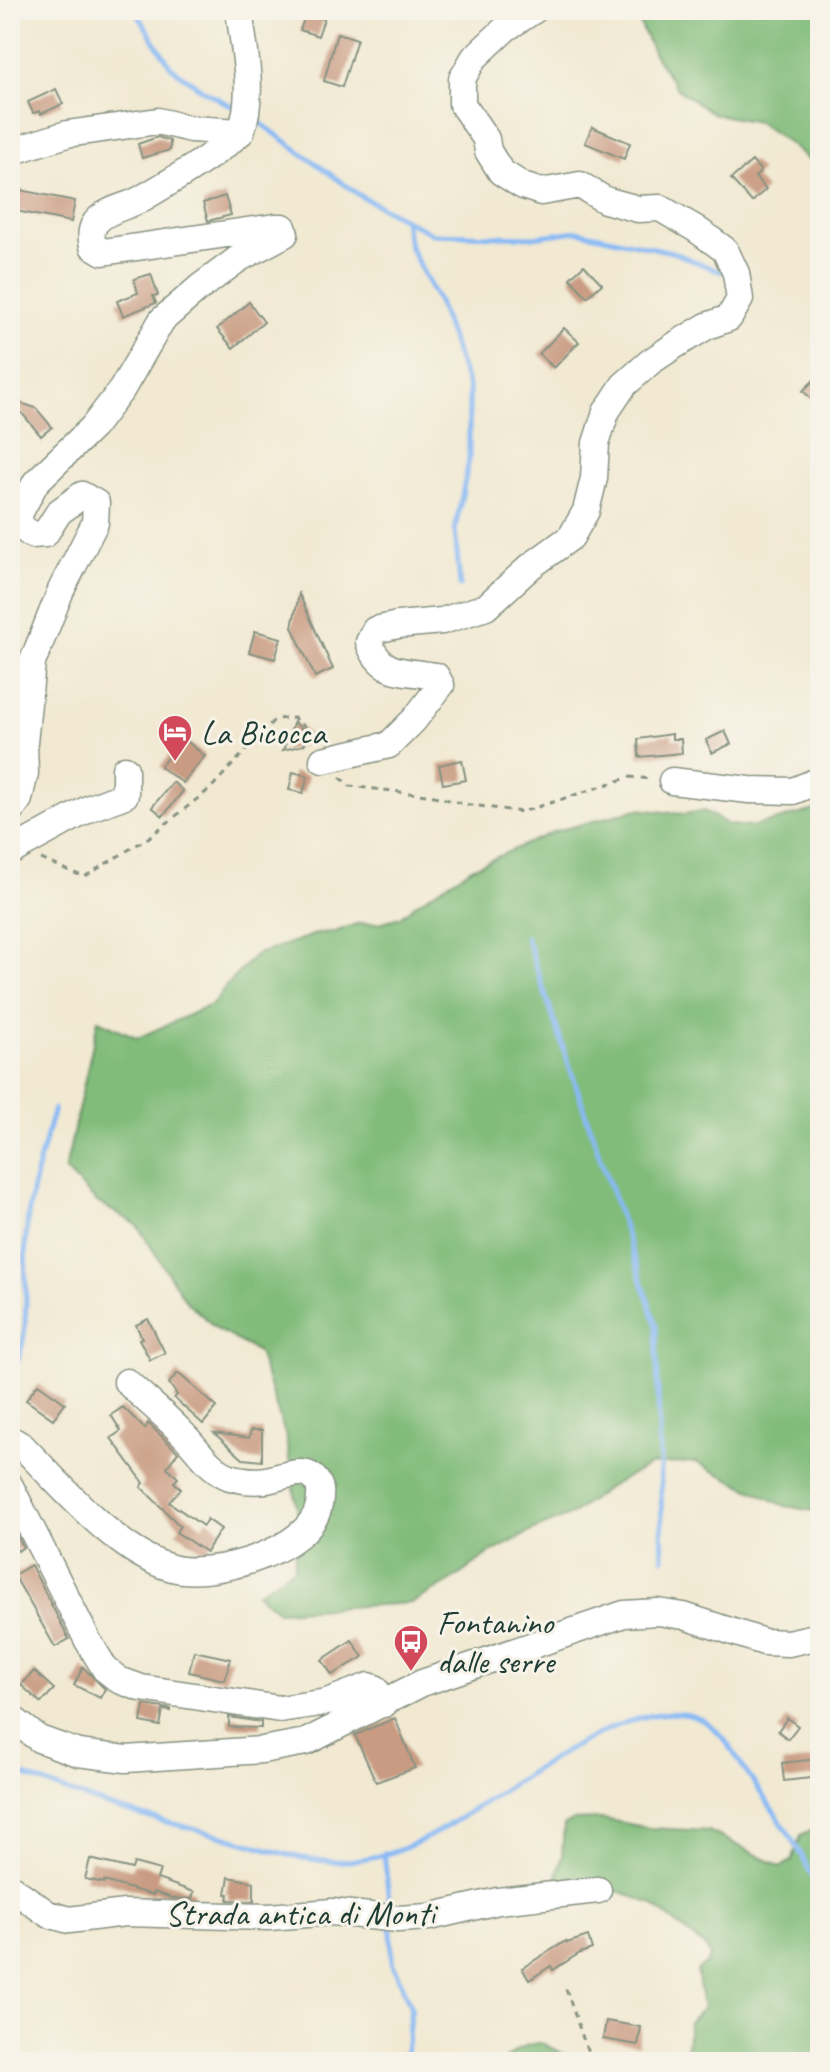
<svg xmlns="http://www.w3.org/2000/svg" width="830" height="2072" font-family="Caveat,sans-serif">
<rect width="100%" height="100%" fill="#f7f3e8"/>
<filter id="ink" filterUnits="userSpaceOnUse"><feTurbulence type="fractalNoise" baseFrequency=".0125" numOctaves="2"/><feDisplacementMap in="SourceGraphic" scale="16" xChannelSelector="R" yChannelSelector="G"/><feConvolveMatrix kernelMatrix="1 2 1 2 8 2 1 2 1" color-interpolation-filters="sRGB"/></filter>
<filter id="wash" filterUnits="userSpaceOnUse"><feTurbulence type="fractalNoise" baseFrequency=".006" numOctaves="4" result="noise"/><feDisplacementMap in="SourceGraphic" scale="32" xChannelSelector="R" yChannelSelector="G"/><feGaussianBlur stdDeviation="1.8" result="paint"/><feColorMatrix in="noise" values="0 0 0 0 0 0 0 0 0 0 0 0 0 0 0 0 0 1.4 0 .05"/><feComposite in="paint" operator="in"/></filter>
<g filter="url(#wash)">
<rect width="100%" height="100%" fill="#f1e9d2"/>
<path fill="#81bc7a" stroke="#507c57" stroke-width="2" d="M643,10H820V171L794,147L758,122L714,114L677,89L653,52L635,13Z
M820,806V1512L785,1506L695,1462L650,1465L610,1486L574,1513L530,1532L488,1554L451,1581L412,1603L278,1611L257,1593L294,1568L299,1519L285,1434L258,1352L218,1330L186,1301L137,1225L97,1202L65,1170L98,1020L138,1038L213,1004L225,987L255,955L319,933L335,932L356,924L379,923L400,917L417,903L472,868L553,832L638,809L683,814L704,811L729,825L751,827L815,810Z
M603,1819L649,1828L709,1831L781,1867L792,1861L801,1835L813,1829L820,1834V2062H686L689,2022L703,2008L697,1970L707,1963L710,1956L706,1948L652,1904L621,1892L554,1887L562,1856L564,1825L573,1820Z
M540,2043L567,2055L575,2062H502C514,2051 523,2044 540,2043Z"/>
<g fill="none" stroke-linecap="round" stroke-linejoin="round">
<path stroke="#88baf5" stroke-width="5" d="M135,10L171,67L204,91L239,110
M255,119L362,197L433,234L533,237L577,231L672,252L721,272
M404,218L410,247L438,302L469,389V460L455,530L460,586
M526,937L656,1323L663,1558
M10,1375C34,1341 23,1277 26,1236C29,1192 42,1150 54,1109
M10,1770C51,1786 93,1802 136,1814C167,1823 199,1829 230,1838C273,1849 303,1864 348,1861C365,1859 386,1855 402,1849C475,1823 629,1678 704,1721C726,1734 739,1763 753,1782C779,1819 806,1854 820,1897
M384,1853L390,1909
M391,1927L392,1962L411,2008L405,2062"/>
</g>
<g id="blocks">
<path fill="#c99b82" d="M306,13L324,19L318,36L300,30Z
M337,33L357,39L342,87L324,81Z
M56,89L63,104L41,114L40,111L33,113L28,102Z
M592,127L630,143L624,159L585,143Z
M158,137L170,141V150L142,158L138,144Z
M752,161L761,171L755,177L766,189L752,202L731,179Z
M15,189L75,201L71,222L11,210Z
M225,196L231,215L208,221L203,203Z
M584,265L602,284L587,297L570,278Z
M151,274L158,295L153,296L156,303L123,316L117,301L138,293L134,279Z
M249,302L264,322L233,348L217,329Z
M564,328L579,342L554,368L539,354Z
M820,374V407L803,391Z
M11,400L36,408L52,427L41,436Z
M299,594L333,669L315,677L292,627Z
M255,631L281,638L275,659L249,652Z
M294,722L309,735L304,745L283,750Z
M725,731L731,744L712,753L706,740Z
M672,734V739H681L682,753L639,757L638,739Z
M183,738L205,756L183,783L160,767Z
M462,760L466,780L443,784L439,765Z
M293,772L308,776L303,793L289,790Z
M173,782L183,791L163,816L152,807Z
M148,1319L165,1353L150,1360L139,1339L142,1338L136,1325Z
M178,1373L217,1407L203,1424L174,1398L177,1395L169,1383Z
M38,1384L65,1403L53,1419L26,1400Z
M123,1407L145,1429L148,1423L178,1452L167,1467L178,1478L174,1482L181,1489L169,1502L203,1526L207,1519L221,1529L206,1552L176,1532L180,1526L141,1487L144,1483L111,1438L121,1431L111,1415Z
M251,1430H262V1461L243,1459L214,1433L249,1438Z
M10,1522L23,1547L18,1551L10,1541Z
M31,1565L69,1639L55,1647L14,1575Z
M352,1640L363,1657L332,1675L322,1660Z
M194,1651L231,1659L224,1680L189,1672Z
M83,1667L105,1689L100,1698L74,1685Z
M34,1671L54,1689L41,1703L21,1685Z
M144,1705L171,1709V1711L163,1710L160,1726L141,1722Z
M229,1717L261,1722V1728L229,1727Z
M395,1718L415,1768L376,1782L355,1735Z
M787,1718L798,1726L788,1739L778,1731Z
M817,1759L819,1777L784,1781L782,1763Z
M90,1859L132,1869L134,1863L160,1870L157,1879L194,1892L192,1899L172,1898L154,1892L153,1895L104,1881V1883L85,1879Z
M229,1877L254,1882V1901L228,1900L229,1894H226Z
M588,1936L592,1949L580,1953L553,1970L551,1966L529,1980L522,1968L566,1941L567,1943Z
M606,2021L641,2027L638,2045L603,2039Z"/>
</g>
</g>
<g filter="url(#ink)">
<use href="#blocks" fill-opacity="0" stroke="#889383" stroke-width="2"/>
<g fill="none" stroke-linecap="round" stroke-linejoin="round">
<defs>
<path id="minor" d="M10,152L67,134L158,121L191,129L241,132C255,92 244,51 239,10
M323,760L389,745L414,720L441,685L436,676C406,670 381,677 369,642L375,630L398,625L442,621L486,607L531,566L571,537L586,511L594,478L596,443L606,412L624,385L650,362L677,344L707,326L729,318L740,299L736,273L725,250L696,229L660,208L638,209L605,200L580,185L541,192L523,186L501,172L488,151L486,139L462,104V79L474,58L506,28L534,10
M672,781L749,790L793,791L820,780
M10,813L19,799L25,773L24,743L32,663L61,590L95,523L96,503L82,495L59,512L45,534L32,535L20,526L19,514L36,482L93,427L122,389L162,320L199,288L238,259L285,234L283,227H275L103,252L93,246C91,237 90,230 96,222C107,209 127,207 141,199C175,179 211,158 241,132
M10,852L90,808L125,795V769
M10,1439L22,1446C61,1485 118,1554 172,1568C211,1579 311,1551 319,1505C320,1498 322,1489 317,1482C306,1464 281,1478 266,1480C254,1482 241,1480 230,1477C208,1469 197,1447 181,1432C164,1414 145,1399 127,1382
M10,1486L87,1639L105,1669L119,1680L141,1688L280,1709L327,1702L369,1686L375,1688L384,1704
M10,1717L39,1739L78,1753L126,1759L262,1750L306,1742L422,1683L624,1614L658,1612L684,1616L764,1642L788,1643L820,1636
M10,1887L48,1914L69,1920L125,1913L269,1917L332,1912L398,1919L429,1917L498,1901L598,1890"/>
</defs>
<use href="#minor" stroke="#889383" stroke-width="29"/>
<path stroke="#889383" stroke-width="3" stroke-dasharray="6 6" stroke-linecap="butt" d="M340,777L350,786L434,796L464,804L522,812L630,777L652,779
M41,859L84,877L148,838L211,788L275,719L294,718L311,732L315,742
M566,1989L586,2047L596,2062"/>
<use href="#minor" stroke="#fff" stroke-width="26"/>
</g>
</g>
<defs>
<symbol id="hotel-pin" viewBox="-11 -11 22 30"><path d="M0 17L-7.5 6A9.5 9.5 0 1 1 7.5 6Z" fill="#d1495b" stroke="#f7f3e8"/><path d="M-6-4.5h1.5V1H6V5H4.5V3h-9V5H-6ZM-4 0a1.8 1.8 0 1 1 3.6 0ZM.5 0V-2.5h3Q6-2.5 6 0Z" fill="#fff"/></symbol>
<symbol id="bus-pin" viewBox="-11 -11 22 30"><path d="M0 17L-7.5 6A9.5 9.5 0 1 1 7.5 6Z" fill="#d1495b" stroke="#f7f3e8"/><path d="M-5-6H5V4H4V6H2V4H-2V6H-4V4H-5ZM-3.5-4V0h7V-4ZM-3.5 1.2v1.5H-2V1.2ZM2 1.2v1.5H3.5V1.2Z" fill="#fff"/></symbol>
</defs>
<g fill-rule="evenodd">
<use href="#hotel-pin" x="155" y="712" width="40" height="54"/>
<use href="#bus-pin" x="391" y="1622" width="40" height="54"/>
</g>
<g text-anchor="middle" stroke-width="6" stroke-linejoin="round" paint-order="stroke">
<g font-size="34" fill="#1f3d34" stroke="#f7f3e8" text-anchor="start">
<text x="201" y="744">La Bicocca</text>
<text x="437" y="1634">Fontanino<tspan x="437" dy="39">dalle serre</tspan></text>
</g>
<g font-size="34" fill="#1f3d34" stroke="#f7f3e8">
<text x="300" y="1925">Strada antica di Monti</text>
</g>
</g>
<rect width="830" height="2072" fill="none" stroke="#f7f3e8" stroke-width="40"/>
</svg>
